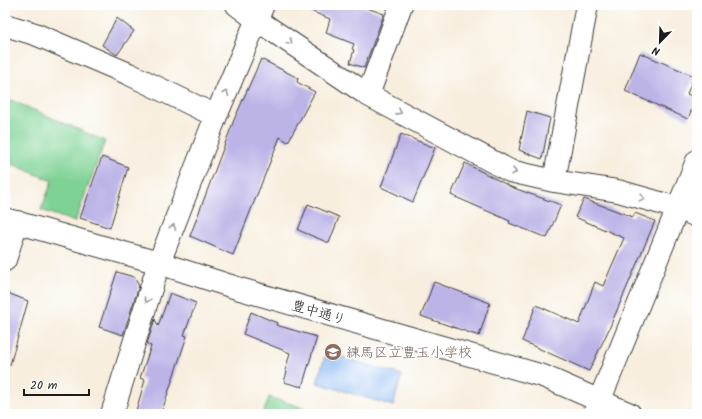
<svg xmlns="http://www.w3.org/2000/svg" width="702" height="419" font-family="Kalam,'Klee One',sans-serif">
<rect width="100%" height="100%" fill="#fff"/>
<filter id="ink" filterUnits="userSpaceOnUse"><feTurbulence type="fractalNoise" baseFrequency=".025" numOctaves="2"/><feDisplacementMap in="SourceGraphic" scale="8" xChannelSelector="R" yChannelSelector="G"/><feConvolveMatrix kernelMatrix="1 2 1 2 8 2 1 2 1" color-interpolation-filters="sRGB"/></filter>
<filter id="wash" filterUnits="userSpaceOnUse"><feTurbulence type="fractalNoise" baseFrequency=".012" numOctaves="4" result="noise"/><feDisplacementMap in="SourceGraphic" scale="16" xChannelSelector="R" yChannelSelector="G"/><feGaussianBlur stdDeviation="0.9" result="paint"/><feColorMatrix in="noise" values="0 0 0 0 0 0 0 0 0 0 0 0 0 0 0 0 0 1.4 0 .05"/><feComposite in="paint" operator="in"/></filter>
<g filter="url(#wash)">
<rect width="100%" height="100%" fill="#f7eede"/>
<path fill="#7ed294" stroke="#4d7758" d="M11,100L105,141L75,222L41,210L52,181L5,161V114Z
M269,397L314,411V414H263Z"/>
<path fill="#87b6f2" stroke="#526987" d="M326,352L402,375L393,406L317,383Z"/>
<g id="blocks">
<path fill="#bcb4e7" d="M296,5H358L384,14L364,68L350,63L354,50L352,49L354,44L326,33L330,19Z
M117,18L134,31L117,55L102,45Z
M640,53L694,76L687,94L696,98L688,119L625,91Z
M261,59L298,78L297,82L315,92L288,142L280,137L233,255L190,236L234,120Z
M527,111L550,118L542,159L519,150Z
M401,134L435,148L413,202L381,187Z
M102,157L128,167L110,228L80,218Z
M465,163L511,187L561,205L547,238L509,223L510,221L451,195Z
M584,199L633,217L635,213L655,221L609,329L589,371L522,341L536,305L579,324L595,282L603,286L624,238L575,217Z
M308,204L339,217L329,243L298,230Z
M117,272L134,277L139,286L123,335L99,327Z
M434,282L490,303L479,336L421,316Z
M5,292L28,301L10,365L5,364Z
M170,293L196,303L184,335L187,336L161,414H135L145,380L140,378L151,346L147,344L155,319L158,326Z
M251,312L277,323L276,325L317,337L302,387L284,382L287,372L285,371L290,353L243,334Z"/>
</g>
</g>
<g filter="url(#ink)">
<use href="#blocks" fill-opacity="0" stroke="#3d3c39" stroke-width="1"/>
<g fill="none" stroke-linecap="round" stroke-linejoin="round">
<defs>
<path id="minor" d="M237,5L257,20L368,95L510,171L554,181L618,191L678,208L697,216
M5,25L35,34L129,74L216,116
M368,95L401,5
M554,181L587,5
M5,260L17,222
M112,414L159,263L216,116L263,5
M594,414L697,161"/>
<path id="tertiary" d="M5,219L159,263L240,289L543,376L630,414"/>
</defs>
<use href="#minor" stroke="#3d3c39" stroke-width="24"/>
<use href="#tertiary" stroke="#3d3c39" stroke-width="24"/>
<use href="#minor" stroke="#fff" stroke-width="22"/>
<use href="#tertiary" stroke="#fff" stroke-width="22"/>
</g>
<defs><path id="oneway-chevron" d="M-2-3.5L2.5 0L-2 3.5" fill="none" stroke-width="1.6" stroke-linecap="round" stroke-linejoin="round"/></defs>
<g stroke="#999">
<use href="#oneway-chevron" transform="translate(290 42) rotate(34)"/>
<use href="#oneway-chevron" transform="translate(226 93) rotate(-67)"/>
<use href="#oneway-chevron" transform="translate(399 112) rotate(28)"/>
<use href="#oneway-chevron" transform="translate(514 172) rotate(16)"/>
<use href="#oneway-chevron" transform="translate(642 198) rotate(15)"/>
<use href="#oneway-chevron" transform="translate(173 227) rotate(-69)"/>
<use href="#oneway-chevron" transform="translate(147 300) rotate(108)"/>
</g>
</g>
<defs>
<symbol id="school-disc" viewBox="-11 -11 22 22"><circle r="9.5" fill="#8d6e63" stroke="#fff"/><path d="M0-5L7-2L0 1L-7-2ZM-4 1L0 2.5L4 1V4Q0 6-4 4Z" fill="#fff"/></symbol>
</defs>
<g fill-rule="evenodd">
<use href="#school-disc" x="323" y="342" width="20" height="20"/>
</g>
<g text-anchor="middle" stroke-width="3.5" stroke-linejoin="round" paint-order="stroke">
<g font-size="14" fill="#1c1c1c" stroke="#fff">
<text transform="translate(319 312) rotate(16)" y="5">豊中通り</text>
</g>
<g font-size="14" fill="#785e54" stroke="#fff" text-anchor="start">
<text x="346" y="357">練馬区立豊玉小学校</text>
</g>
</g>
<rect width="702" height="419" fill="none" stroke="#fff" stroke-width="20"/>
<g transform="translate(660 42) rotate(203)" stroke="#ffffff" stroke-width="3" paint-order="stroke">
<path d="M0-3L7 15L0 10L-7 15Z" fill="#1c1c1c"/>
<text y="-6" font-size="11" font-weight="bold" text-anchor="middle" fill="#1c1c1c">N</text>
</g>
<path d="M24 389v6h65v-6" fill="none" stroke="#1c1c1c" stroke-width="2"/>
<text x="30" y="389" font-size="12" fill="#1c1c1c" stroke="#ffffff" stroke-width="3" paint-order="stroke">20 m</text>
</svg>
